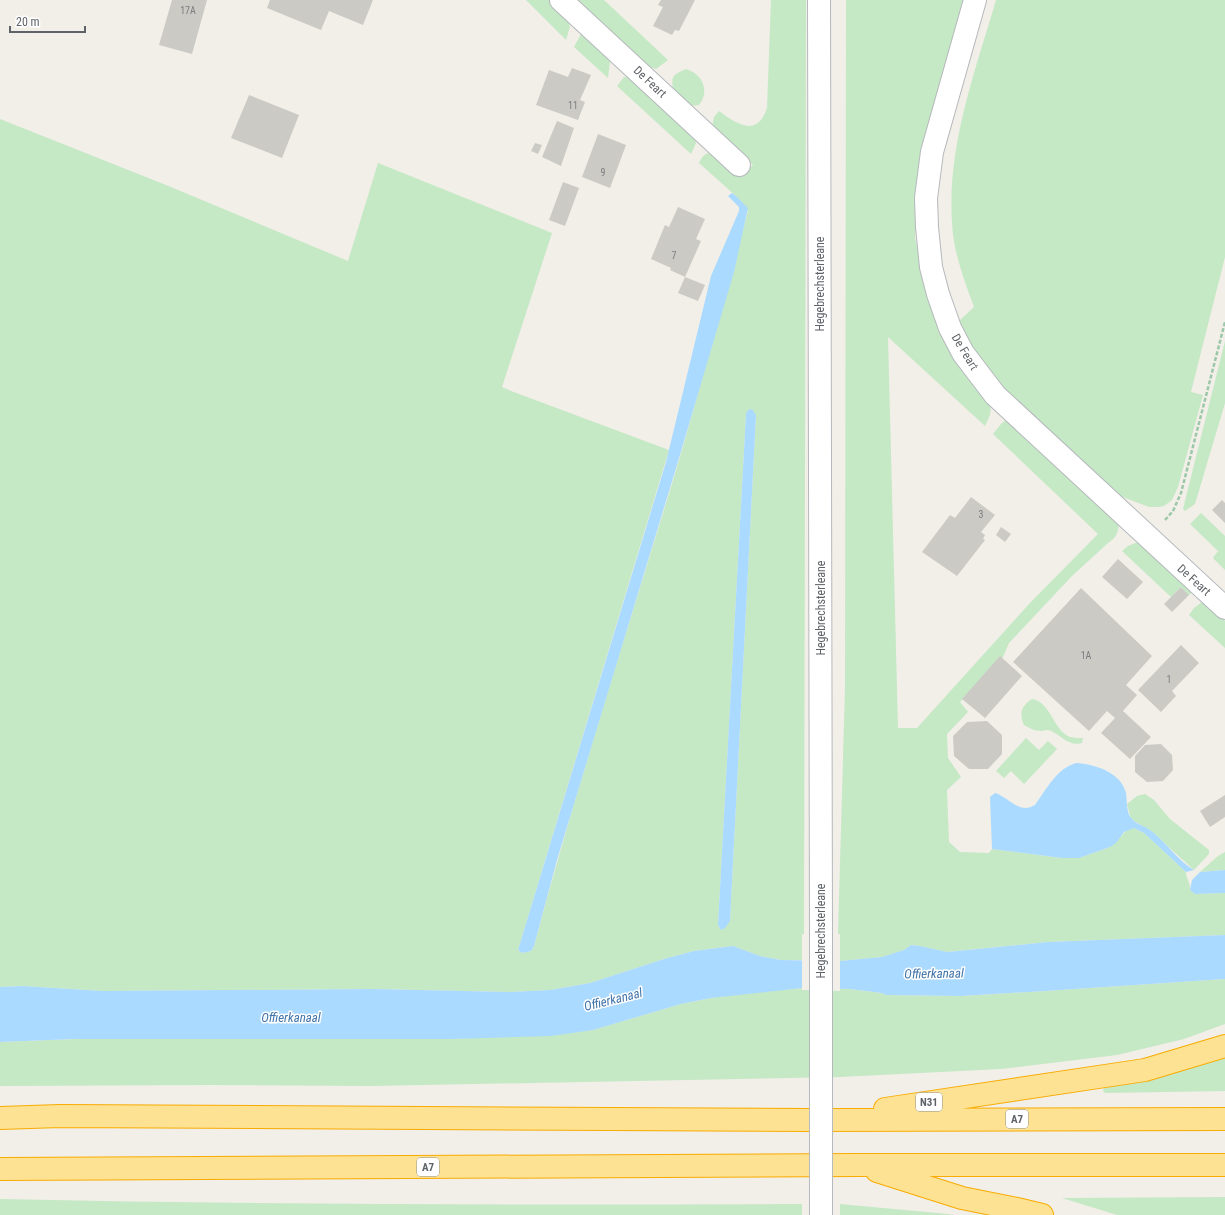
<svg xmlns="http://www.w3.org/2000/svg" width="1225" height="1215" font-family="'Roboto Condensed',sans-serif">
<rect width="100%" height="100%" fill="#f1efe8"/>
<path fill="#c5e8c5" fill-rule="evenodd" d="M526,0H549L567,17L570,27L566,40Z
M574,0H604L668,60L656,69L647,66Z
M771,0H806L804,934H802V960H781L760,956L733,946L694,951L664,959L590,983L550,990L512,992L374,989L103,991L22,986L0,987V119L166,185L348,261L378,163L552,233L502,387L511,391L669,450L518,950L522,953L531,951L534,946C577,785 629,626 677,467C702,382 725,296 748,211L736,196L699,163C702,156 706,152 714,153L741,177L753,165L712,127L714,117L719,111C737,124 757,138 767,108ZM751,409L756,415L730,921L721,930L718,925L746,414Z
M846,0H965L921,174L915,238L920,262L939,326L957,364L964,373L991,405L990,415L985,426L888,337L898,728H917L1029,604L1098,534L993,434L1001,424L1006,420L1119,524C1118,533 1116,538 1108,543L1072,576L1009,643L1002,659L960,702L968,712L947,734L948,758L961,777L947,790L949,842L960,852L989,853L992,849L1062,858H1079L1110,847L1127,830L1134,828L1144,833L1186,872C1186,879 1191,883 1190,890L1196,894L1225,893V935L1048,942L946,952L920,946L911,945L904,950L882,957L840,961V934H838L845,688Z
M996,0H1225V257L1191,392L1203,395L1178,487L1172,500L1164,506L1158,507H1149L1120,496L1030,417L978,360L958,322L974,307C964,280 953,251 952,222C947,146 975,72 996,0Z
M581,34H585L610,56V61L608,78L574,47Z
M686,69C703,74 710,91 699,105L690,106L673,91C672,77 670,76 686,69Z
M631,76L694,134L696,143L691,154L617,86L624,77Z
M1225,341V403L1195,504L1185,511L1183,509Z
M1201,513L1225,536V570L1213,558L1218,551L1190,524Z
M1138,542L1192,592L1189,595L1181,587L1171,597L1122,551L1128,546Z
M1202,602L1225,621V648L1189,615L1194,608Z
M1032,699C1051,702 1053,730 1070,737C1075,738 1079,738 1083,738L1082,743C1069,747 1061,735 1051,731C1047,729 1045,731 1041,731C1035,731 1029,728 1024,725C1019,714 1021,706 1032,699Z
M1026,738L1039,750L1048,741L1057,749L1024,784L1011,771L1004,778L996,771Z
M1145,794L1154,800L1170,819L1209,850V854L1194,870L1151,831L1131,819L1127,804L1137,796Z
M1225,852V870L1200,872L1218,856Z
M1225,979V1024L1184,1039L1117,1055L1001,1069L840,1077L372,1086L209,1085L0,1086V1042L75,1039H453L593,1030L681,1004L711,998L731,995L802,988L850,989L882,993L886,995L961,996L1045,991Z
M1225,1056V1091L1105,1093L1103,1091L1104,1088L1137,1082Z
M1225,1197V1215H1117L1062,1198Z
M0,1199C267,1205 535,1205 802,1204V1215H0Z
M840,1204L948,1214L955,1215H840Z"/>
<path fill="#aadaff" d="M732,193L736,196L748,208L734,272L677,465L557,860L534,946L531,951L522,953L518,950L666,462L711,276L739,211V207L728,196Z
M752,409L756,415L730,921L725,928L721,930L718,925L746,414L748,410Z
M1076,763C1094,764 1121,772 1126,793C1127,800 1126,813 1132,819C1136,824 1145,826 1150,830C1166,842 1177,860 1194,870L1186,872L1144,833L1134,828L1124,832L1116,843L1110,847L1079,858H1062L992,849L990,797L995,793L998,794C1011,800 1020,814 1035,805C1046,790 1057,768 1076,763Z
M1225,870V893L1195,894L1190,890L1192,880L1200,872Z
M1225,935V979L1045,991L961,996L886,995L882,993L850,989L802,988L711,998L681,1004L593,1030L551,1036L453,1039H75L0,1042V987L22,986L103,991L374,989L511,992L550,990L590,983L664,959L694,951L733,946L760,956L781,960L840,961L882,957L904,950L911,945L920,946L947,952L1048,942Z"/>
<path fill="#f1efe8" d="M802,958L840,959V991L802,990Z"/>
<path fill="#cccac5" d="M172,0H207L192,54L159,45Z
M270,0H373L363,25L329,11L321,30L267,8Z
M661,0H695L679,31L675,30L672,35L653,26L663,7L658,5Z
M572,68L591,75L580,100L585,102L578,120L536,105L549,70L568,77Z
M249,95L299,115L282,158L231,138Z
M557,121L574,128L561,166L542,157Z
M598,134L626,145L610,188L582,177Z
M535,143L542,145L538,154L531,151Z
M563,182L579,188L565,226L549,220Z
M678,207L705,219L696,239L701,241L685,277L670,270L671,268L651,259L665,225L669,227Z
M685,277L705,285L698,301L678,293Z
M971,497L995,515L981,532L985,535L983,539L985,540L957,576L922,552L950,515L955,518Z
M1222,500L1225,503V523L1212,510Z
M1001,527L1011,534L1005,542L996,535Z
M1118,559L1143,582L1127,599L1102,577Z
M1181,587L1189,595L1172,612L1164,604Z
M1081,588L1152,656L1126,685L1137,695L1123,711L1151,737L1130,759L1101,733L1115,718L1107,711L1089,731L1013,662Z
M1181,645L1199,663L1172,691L1176,696L1161,712L1138,690Z
M1000,656L1022,676L985,718L962,699Z
M987,721L1002,735V754L988,769H969L954,756L953,736L967,722Z
M1161,744L1172,755L1173,770L1163,781L1147,782L1135,772V756L1145,745Z
M1225,795V817L1210,827L1200,811Z"/>
<g fill="none" stroke-linecap="round" stroke-linejoin="round">
<defs>
<path id="minor" d="M561,0L739,165
M819,0L821,934
M975,0L932,152L926,198L927,227L931,267L938,294L950,328L963,353L995,395L1225,608"/>
<path id="highway" d="M885,1109L1145,1070L1225,1046
M0,1118L60,1116L808,1120L1225,1119
M0,1169L856,1165H1225
M877,1171L962,1198L1017,1209L1042,1215"/>
</defs>
<use href="#minor" stroke="#b5b8bc" stroke-width="24"/>
<use href="#highway" stroke="#f9ab00" stroke-width="24"/>
<path stroke="#9cc7a9" stroke-width="2.5" stroke-dasharray="4 2" stroke-linecap="butt" d="M1165,520L1173,511L1181,493L1225,322"/>
<use href="#minor" stroke="#fff" stroke-width="22"/>
<use href="#highway" stroke="#fde293" stroke-width="22"/>
<defs>
<path id="minor-bridge" d="M821,1215V934"/>
</defs>
<use href="#minor-bridge" stroke="#b5b8bc" stroke-width="24" stroke-linecap="butt"/>
<use href="#minor-bridge" stroke="#fff" stroke-width="22"/>
</g>
<g text-anchor="middle" stroke-width="3" stroke-linejoin="round" paint-order="stroke">
<g font-size="10" fill="#7a7d7f">
<text x="188" y="14">17A</text>
<text x="573" y="109">11</text>
<text x="603" y="176">9</text>
<text x="674" y="259">7</text>
<text x="981" y="518">3</text>
<text x="1086" y="659">1A</text>
<text x="1169" y="683">1</text>
</g>
<g fill="#fff" stroke="#8f9295" stroke-width="1">
<rect x="916" y="1093" width="26" height="18" rx="3"/>
<rect x="1006" y="1110" width="22" height="18" rx="3"/>
<rect x="417" y="1158" width="22" height="18" rx="3"/>
</g>
<g font-size="11" font-weight="bold" fill="#5f6368">
<text x="929" y="1106">N31</text>
<text x="1017" y="1123">A7</text>
<text x="428" y="1171">A7</text>
</g>
<g font-size="12" fill="#5f6368" stroke="#fff">
<text transform="translate(650 82) rotate(43)" y="4">De Feart</text>
<text transform="translate(820 284) rotate(-90)" y="4">Hegebrechsterleane</text>
<text transform="translate(965 352) rotate(59)" y="4">De Feart</text>
<text transform="translate(1194 580) rotate(42)" y="4">De Feart</text>
<text transform="translate(821 608) rotate(-90)" y="4">Hegebrechsterleane</text>
<text transform="translate(821 931) rotate(-90)" y="4">Hegebrechsterleane</text>
</g>
<g font-size="13" font-style="italic" fill="#4174aa" stroke="#fff">
<text transform="translate(934 973) rotate(-1)" y="5">Offierkanaal</text>
<text transform="translate(613 999) rotate(-14)" y="5">Offierkanaal</text>
<text x="291" y="1022">Offierkanaal</text>
</g>
</g>
<path d="M10 26v6h75v-6" fill="none" stroke="#5f6368" stroke-width="2"/>
<text x="16" y="26" font-size="12" fill="#5f6368" stroke="#ffffff" stroke-width="3" paint-order="stroke">20 m</text>
</svg>
